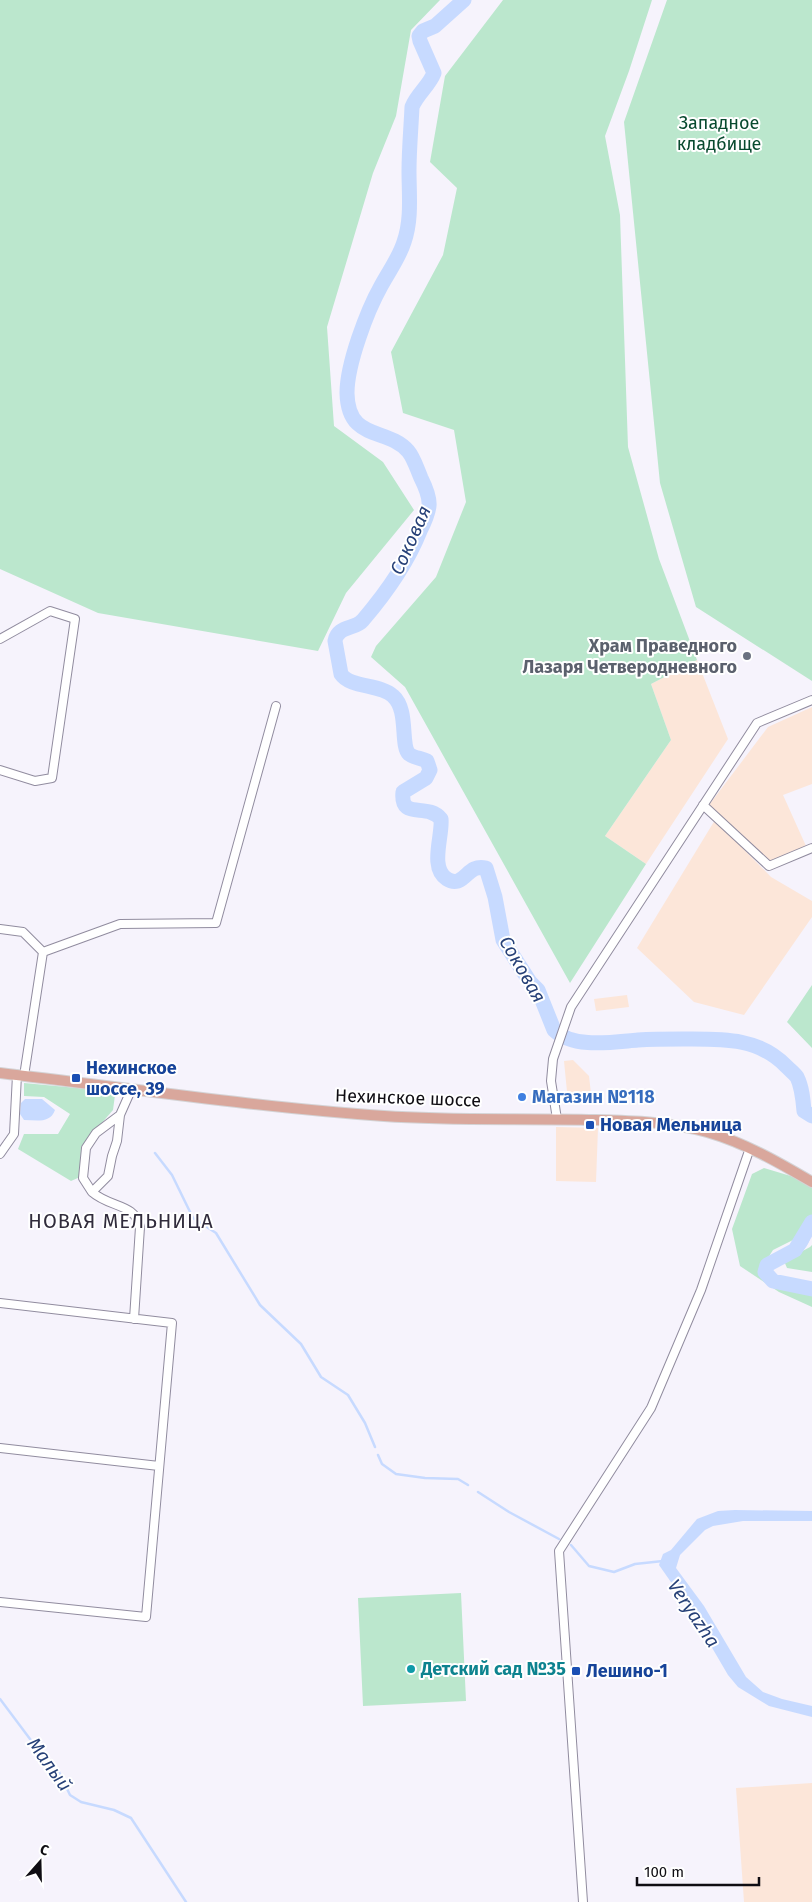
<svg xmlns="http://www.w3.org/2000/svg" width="812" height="1902" font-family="'Fira Sans',sans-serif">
<rect width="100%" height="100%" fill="#f6f3fc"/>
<path fill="#fce6d9" d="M697,660L728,739L646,864L605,836L671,740L651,684Z
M812,707V784L783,795L806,846L770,862L709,805L768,727Z
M715,820L771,877L812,901V917L744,1015L694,1002L637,948Z
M627,995L629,1007L596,1011L594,999Z
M573,1060L589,1076L592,1102H568L564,1061Z
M556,1127L598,1128L596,1182L556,1181Z
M812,1783V1902H744L736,1788Z"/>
<path fill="#bbe7cd" d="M0,0H440L411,30L396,116L373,173L327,327L334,426L383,462L414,510L346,593L318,651L98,613L0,569Z
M503,0H652L629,71L605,136L620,215L628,447L659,559L697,660L651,684L671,740L605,836L646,864L570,983L405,687L371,657L376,646L436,577L466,502L454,430L403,413L391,352L443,255L457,188L430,162L445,76Z
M667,0H812V681L696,607L660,483L624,122Z
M812,985V1048L787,1022Z
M24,1083L109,1091L115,1095L113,1110L81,1147L80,1177L71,1181L18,1149L24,1134H58L70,1114L44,1097L24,1096Z
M764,1168L794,1177L812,1187V1216L799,1237L773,1250L764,1264L780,1281L812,1290V1307L779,1292L740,1266L732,1229L752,1174Z
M812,1245V1272L787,1268L784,1261L810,1247Z
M461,1593L466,1701L363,1706L358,1598Z"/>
<path fill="#c7daff" d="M25,1099H42L55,1110C50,1124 36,1120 24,1120L20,1114L21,1103Z
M812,1224C812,1251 798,1256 776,1265L773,1270C778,1280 801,1283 812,1285V1293C799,1289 759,1283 771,1262L795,1250Z
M735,1510L812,1511V1521H743L713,1526L705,1530L680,1555L676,1568L704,1606L746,1677L763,1692L782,1699L812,1706V1717L769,1706L738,1687L728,1675L687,1605L659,1565L663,1554L671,1550L697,1519L718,1511Z"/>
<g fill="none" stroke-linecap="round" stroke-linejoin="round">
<path stroke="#c7daff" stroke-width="2.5" d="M155,1153L172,1175L193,1218L216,1233L260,1305L301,1344L321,1377L348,1395L365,1423L375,1447
M378,1455L382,1464L396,1474L425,1478L458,1479L468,1485
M478,1492L509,1512L559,1539
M571,1545L589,1566L614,1572L635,1564L663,1561
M0,1699L45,1759L59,1772L70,1795L81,1802L114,1810L131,1818L186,1902"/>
<path stroke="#c7daff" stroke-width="15" d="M464,0L435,26L423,31L419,36L420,41L434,73C429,86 417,94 412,107C411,129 409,150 409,171C409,195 412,219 404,242C399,258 389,271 381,286C367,311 347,364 347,393C348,442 387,427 408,451C414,458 417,469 421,478C425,486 430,497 429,506C428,515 424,523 420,531C407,564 386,593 363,620C355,630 338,625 335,641L341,674C350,688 381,684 393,696C409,710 400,745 409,754C414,758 421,758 427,761L430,770L426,778L403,792C400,821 427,802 441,819C443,835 429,868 447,879C450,881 454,882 458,881C469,876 470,865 486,868L495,897L503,940L530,982L538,990L554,1030C573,1049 613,1042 638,1040C653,1039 668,1039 683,1039C721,1039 758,1037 786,1066C790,1070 794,1073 797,1077C802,1087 803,1099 804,1111L812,1116
M812,1222L795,1250L767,1265L765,1272L773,1281L812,1289"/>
<defs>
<path id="minor" d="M0,639L50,611L75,619L52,778L35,781L0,770
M703,805L769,866L812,848
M0,929L23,932L43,952L120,924L216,923L276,706
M24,1076L43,952
M132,1088L120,1115L117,1141L112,1156L108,1176L92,1192C110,1208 135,1203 140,1227L134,1319
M557,1119L551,1081L553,1059L571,1007L757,723L812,700
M0,1154L14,1134L17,1075
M92,1192L83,1178L86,1148L96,1133L120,1115
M0,1303L172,1323L146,1617L0,1602
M0,1448L159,1466
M583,1902L559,1551L651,1408L701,1290L750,1148"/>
<path id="major" d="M0,1073C128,1088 256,1107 384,1116C454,1121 525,1118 596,1120C634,1121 670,1122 707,1132C745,1143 778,1162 812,1182"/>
</defs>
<use href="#minor" stroke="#918c9f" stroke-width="10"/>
<use href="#major" stroke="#d4d3d5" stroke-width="12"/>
<use href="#minor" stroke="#fff" stroke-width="8"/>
<use href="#major" stroke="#d9a79c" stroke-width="10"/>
</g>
<circle fill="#6b7280" stroke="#fff" stroke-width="2" cx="747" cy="656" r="5"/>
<g fill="#1a4fb4" stroke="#fff" stroke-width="2">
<rect x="71" y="1073" width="10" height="10" rx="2.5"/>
<rect x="585" y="1120" width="10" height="10" rx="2.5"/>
<rect x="571" y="1666" width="10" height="10" rx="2.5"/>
</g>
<circle fill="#3f7fe0" stroke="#fff" stroke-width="2" cx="522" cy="1097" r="5"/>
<circle fill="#0f9aa8" stroke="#fff" stroke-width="2" cx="411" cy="1669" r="5"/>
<g text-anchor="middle" stroke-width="4" stroke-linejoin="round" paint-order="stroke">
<g font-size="18" fill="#084a2f" stroke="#fff">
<text x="719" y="129">Западное<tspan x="719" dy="21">кладбище</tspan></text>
</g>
<g font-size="18" font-weight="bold" fill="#5b616d" stroke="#fff" text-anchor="end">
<text x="737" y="652">Храм Праведного<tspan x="737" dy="21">Лазаря Четверодневного</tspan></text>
</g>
<g font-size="18" font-weight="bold" fill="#164399" stroke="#fff" text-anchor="start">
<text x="86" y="1074">Нехинское<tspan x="86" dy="21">шоссе, 39</tspan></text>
<text x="600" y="1131">Новая Мельница</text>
<text x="586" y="1677">Лешино-1</text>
</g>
<g font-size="18" font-weight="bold" fill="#366cbe" stroke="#fff" text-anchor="start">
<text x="532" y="1103">Магазин №118</text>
</g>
<g font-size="18" fill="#0f0d13" stroke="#fff">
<text transform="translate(408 1098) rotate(2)" y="6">Нехинское шоссе</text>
</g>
<g font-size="18" font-weight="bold" fill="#0d838f" stroke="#fff" text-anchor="start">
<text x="421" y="1675">Детский сад №35</text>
</g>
<g font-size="19" font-style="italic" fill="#274178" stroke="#fff">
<text transform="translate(410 540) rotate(-66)" y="7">Соковая</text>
<text transform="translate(523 969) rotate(60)" y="7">Соковая</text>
<text transform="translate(694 1613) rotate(56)" y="7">Veryazha</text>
<text transform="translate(50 1764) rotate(54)" y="7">Малый</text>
</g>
<g font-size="20" letter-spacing="1" fill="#312c3c" stroke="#fff">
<text x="121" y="1228">НОВАЯ МЕЛЬНИЦА</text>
</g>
</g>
<g transform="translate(40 1862) rotate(20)" stroke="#ffffff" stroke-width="4" paint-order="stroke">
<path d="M0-4L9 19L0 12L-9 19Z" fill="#0f0d13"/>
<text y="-8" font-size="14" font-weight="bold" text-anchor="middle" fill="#0f0d13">С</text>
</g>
<path d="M637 1877v8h122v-8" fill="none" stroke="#0f0d13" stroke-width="2.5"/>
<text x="644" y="1877" font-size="15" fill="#0f0d13" stroke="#ffffff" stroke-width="4" paint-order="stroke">100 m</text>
</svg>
